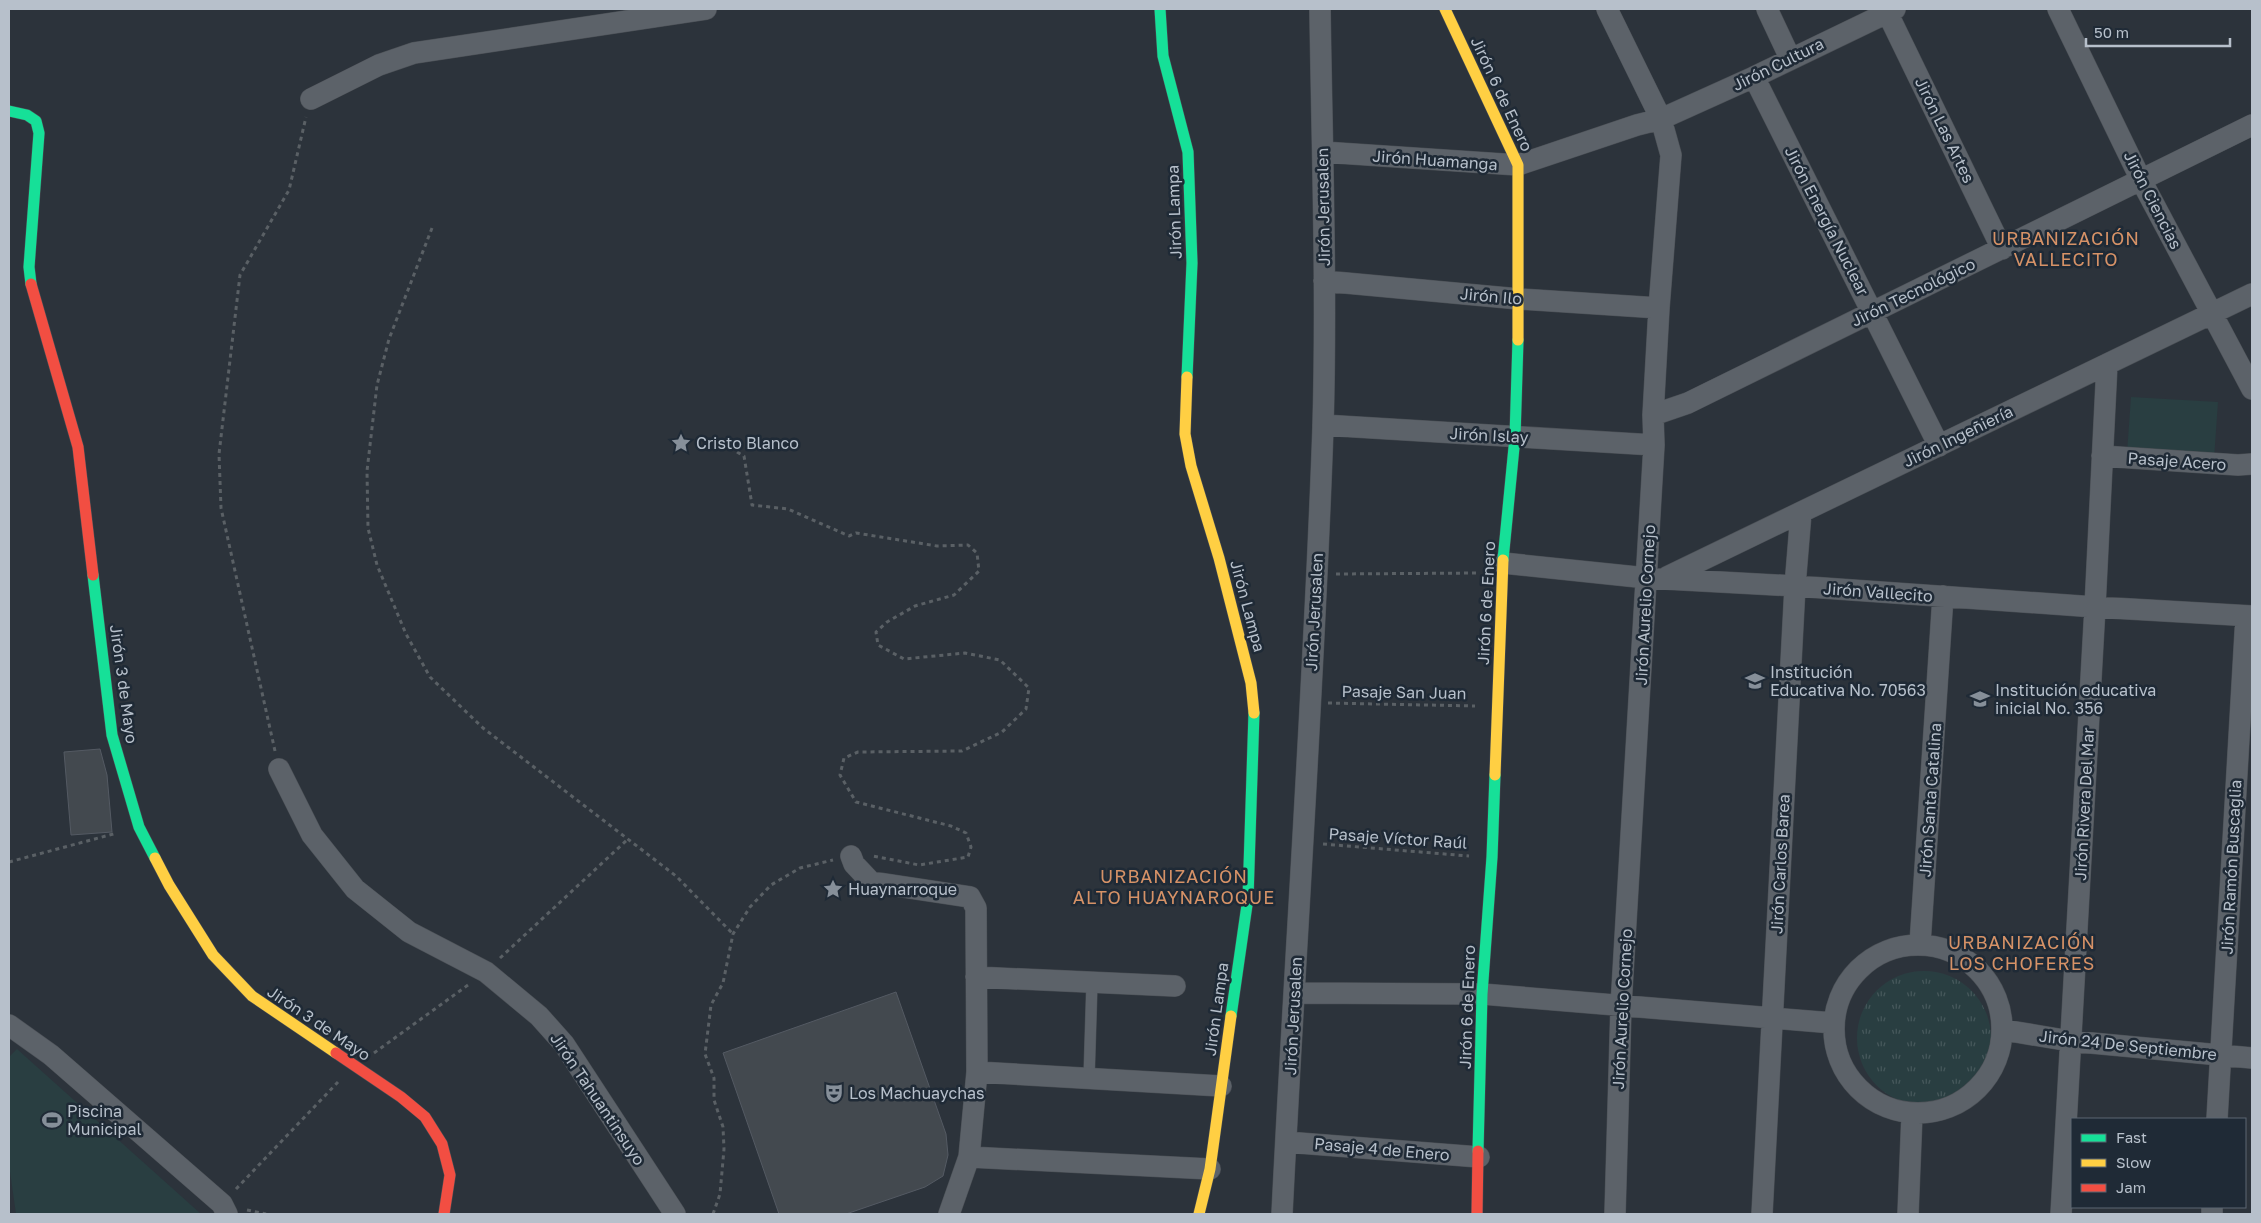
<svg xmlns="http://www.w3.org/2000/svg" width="2261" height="1223" font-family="'Golos Text',sans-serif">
<defs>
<pattern id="park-tufts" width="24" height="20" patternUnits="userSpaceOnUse" patternTransform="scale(1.25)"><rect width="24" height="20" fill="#293e41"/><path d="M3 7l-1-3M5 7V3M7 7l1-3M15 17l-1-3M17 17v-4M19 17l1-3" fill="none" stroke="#46585b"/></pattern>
</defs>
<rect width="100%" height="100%" fill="#2c333b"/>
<path fill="#293e41" d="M2131,397L2218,402L2214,459L2127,453Z
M17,1049L201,1214H16L9,1165V1057Z"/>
<path fill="url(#park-tufts)" d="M1857 1038a67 67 0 1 1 134 0a67 67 0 1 1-134 0Z"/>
<path fill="#43494f" stroke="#545a63" d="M100,749L107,775L112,832L71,835L64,752Z
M896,992L946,1134L948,1155L943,1176L925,1187L846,1214H779L723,1053Z"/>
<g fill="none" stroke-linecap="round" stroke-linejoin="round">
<defs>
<path id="lane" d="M1089,1079L1092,982"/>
<path id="street" d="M1607,9L1661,119L1671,155L1659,308L1653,415L1654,445L1621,1006L1615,1214
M1767,9L1790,58
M2058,9L2141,180L2252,389
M1887,12L2002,249
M1754,77L1939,446
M311,99L379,65L414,53L706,9
M1323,152L1518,165L1637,125L1661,119L1754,77L1895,9
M1324,281L1519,299L1659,308
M1653,415L1688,403L2252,125
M1323,425L1654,445
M2102,456L2238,465L2252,464
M1503,563L1647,578L1795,586L2095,607L2252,616
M1667,577L2252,294
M279,769L312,835L355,889L409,932L486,972L539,1016L564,1044L675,1214
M851,856L854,864L871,882L970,897L976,908L977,1072L969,1157L949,1214
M1920,944L1943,596
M1834 1029a84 84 0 1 1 168 0a84 84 0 1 1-168 0Z
M976,977L1175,986
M1295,993L1482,994L1833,1023
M9,1025L51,1055L222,1204L227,1214
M2004,1030L2070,1041L2252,1058
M977,1072L1221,1086
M2217,1119L2246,616
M1286,1142L1479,1157
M969,1157L1210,1169
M1282,1214C1295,952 1314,690 1323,427C1327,288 1322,148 1320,9
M1762,1214L1795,586L1801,513
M1908,1214L1912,1114
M2061,1214L2095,607L2107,364
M2212,1214V1207"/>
<path id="fast" d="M1160,9L1163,56L1188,152L1192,263L1187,377
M9,111L27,115L36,121L39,133L29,267L31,284
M1503,560L1515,437L1518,340
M93,575L112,735L139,827L155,858
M1231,1016L1248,898L1254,713
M1478,1151L1482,994L1492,857L1495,775"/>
<path id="slow" d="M1445,9L1518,165V340
M1187,377L1185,434L1191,466L1219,558L1251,683L1254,713
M1495,775L1503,560
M155,858L169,885L213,955L252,996L336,1053
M1199,1214L1210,1169L1231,1016"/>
<path id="jam" d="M31,284L78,447L93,575
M336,1053L401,1097L425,1117L442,1144L450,1175L444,1214
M1477,1214L1478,1151"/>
</defs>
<use href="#lane" stroke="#4a4f55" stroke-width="12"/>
<use href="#street" stroke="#4a4f55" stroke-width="22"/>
<use href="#fast" stroke="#4a4f55" stroke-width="12"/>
<use href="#slow" stroke="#4a4f55" stroke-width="12"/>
<use href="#jam" stroke="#4a4f55" stroke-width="12"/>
<path stroke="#5a6065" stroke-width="3" stroke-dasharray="4 4" stroke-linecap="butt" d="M432,228L389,339L377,385L367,471L368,528L377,565L406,634L430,677L483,728L676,876L733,934
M730,448L744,456L752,505L788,509L849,536L856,533L937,546L968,545L977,553L979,571L954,595L915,606L887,622L876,632L878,645L904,659L965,653L1000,660L1029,688L1026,709L1002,732L962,751L858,752L844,758L840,775L856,802L951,826L966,833L971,847L968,857L919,865L873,856
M1336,574L1480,573
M1328,703L1475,706
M275,751L221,508L219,454L240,275L289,190L306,117
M1323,844L1469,856
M9,862L117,833
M500,958L628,839
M374,1053L468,985
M236,1189L338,1082
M247,1210L266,1214
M713,1214L720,1194L724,1149L723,1127L714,1100V1078L705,1054L711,1005L723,983L733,934L750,907L771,885L800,868L833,860"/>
<use href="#lane" stroke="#5c6269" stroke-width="11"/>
<use href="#street" stroke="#5c6269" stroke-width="21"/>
<use href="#fast" stroke="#16e098" stroke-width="11"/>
<use href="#slow" stroke="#ffcf43" stroke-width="11"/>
<use href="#jam" stroke="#f24e42" stroke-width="11"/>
</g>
<defs>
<symbol id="sight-bare" viewBox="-9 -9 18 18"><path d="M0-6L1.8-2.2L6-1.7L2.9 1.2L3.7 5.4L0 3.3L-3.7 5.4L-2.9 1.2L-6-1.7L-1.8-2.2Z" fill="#868f99" stroke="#1f2a36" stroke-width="2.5" paint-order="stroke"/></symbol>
<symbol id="school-bare" viewBox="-9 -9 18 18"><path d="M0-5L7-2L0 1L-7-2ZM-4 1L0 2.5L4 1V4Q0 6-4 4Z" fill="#868f99" stroke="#1f2a36" stroke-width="2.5" paint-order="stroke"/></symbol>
<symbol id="theatre-bare" viewBox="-9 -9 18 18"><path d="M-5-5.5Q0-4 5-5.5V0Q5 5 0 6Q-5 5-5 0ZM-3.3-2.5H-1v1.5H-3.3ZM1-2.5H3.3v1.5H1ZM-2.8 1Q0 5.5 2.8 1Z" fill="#868f99" stroke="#1f2a36" stroke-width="2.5" paint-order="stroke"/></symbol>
<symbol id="stadium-bare" viewBox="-9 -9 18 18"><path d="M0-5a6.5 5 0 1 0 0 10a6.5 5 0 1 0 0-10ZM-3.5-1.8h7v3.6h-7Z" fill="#868f99" stroke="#1f2a36" stroke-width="2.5" paint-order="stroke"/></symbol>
</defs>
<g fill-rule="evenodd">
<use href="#sight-bare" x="667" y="429" width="28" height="28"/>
<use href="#school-bare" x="1741" y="667" width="28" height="28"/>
<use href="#school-bare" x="1966" y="685" width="28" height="28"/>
<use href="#sight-bare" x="819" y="875" width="28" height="28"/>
<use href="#theatre-bare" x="820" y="1079" width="28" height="28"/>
<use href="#stadium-bare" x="38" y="1106" width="28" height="28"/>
</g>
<g text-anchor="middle" stroke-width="5" stroke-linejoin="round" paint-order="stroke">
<g font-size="16" fill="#b7c0cb" stroke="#1f2a36">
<text transform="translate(1778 64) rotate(-26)" y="6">Jirón Cultura</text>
<text transform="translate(1502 94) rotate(65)" y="6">Jirón 6 de Enero</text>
<text transform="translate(1945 130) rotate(64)" y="6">Jirón Las Artes</text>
<text transform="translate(1435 160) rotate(4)" y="6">Jirón Huamanga</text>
<text transform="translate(2153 200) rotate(63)" y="6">Jirón Ciencias</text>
<text transform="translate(1323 207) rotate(-91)" y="6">Jirón Jerusalen</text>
<text transform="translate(1174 212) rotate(-92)" y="6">Jirón Lampa</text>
<text transform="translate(1827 221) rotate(63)" y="6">Jirón Energía Nuclear</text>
<text transform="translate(1913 292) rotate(-26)" y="6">Jirón Tecnológico</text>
<text transform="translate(1491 296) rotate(5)" y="6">Jirón Ilo</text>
<text transform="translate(1489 435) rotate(3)" y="6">Jirón Islay</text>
<text transform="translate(1958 436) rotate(-26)" y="6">Jirón Ingeñiería</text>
<text transform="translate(2177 461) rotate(4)" y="6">Pasaje Acero</text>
<text transform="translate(1878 592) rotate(4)" y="6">Jirón Vallecito</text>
<text transform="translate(1486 603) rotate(-87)" y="6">Jirón 6 de Enero</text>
<text transform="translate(1645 605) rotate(-87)" y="6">Jirón Aurelio Cornejo</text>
<text transform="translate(1248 606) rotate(75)" y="6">Jirón Lampa</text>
<text transform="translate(1314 612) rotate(-87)" y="6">Jirón Jerusalen</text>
<text transform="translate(124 684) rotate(82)" y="6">Jirón 3 de Mayo</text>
<text transform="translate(1404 692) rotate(1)" y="6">Pasaje San Juan</text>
<text transform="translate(1930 800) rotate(-86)" y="6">Jirón Santa Catalina</text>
<text transform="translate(2084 804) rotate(-87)" y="6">Jirón Rivera Del Mar</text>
<text transform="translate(1398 838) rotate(4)" y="6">Pasaje Víctor Raúl</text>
<text transform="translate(1780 864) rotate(-87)" y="6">Jirón Carlos Barea</text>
<text transform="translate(2231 867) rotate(-87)" y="6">Jirón Ramón Buscaglia</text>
<text transform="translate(1467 1007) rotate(-88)" y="6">Jirón 6 de Enero</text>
<text transform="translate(1216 1009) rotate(-82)" y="6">Jirón Lampa</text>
<text transform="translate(1622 1009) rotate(-87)" y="6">Jirón Aurelio Cornejo</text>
<text transform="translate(1293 1016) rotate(-87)" y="6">Jirón Jerusalen</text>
<text transform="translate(319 1023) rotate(34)" y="6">Jirón 3 de Mayo</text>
<text transform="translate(2128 1045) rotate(6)" y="6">Jirón 24 De Septiembre</text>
<text transform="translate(598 1099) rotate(56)" y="6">Jirón Tahuantinsuyo</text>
<text transform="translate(1382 1149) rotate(5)" y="6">Pasaje 4 de Enero</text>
</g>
<g font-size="16" fill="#b7c0cb" stroke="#1f2a36" text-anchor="start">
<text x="696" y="449">Cristo Blanco</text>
<text x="1770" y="678">Institución<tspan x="1770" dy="18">Educativa No. 70563</tspan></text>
<text x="1995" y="696">Institución educativa<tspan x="1995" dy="18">inicial No. 356</tspan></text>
<text x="848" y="895">Huaynarroque</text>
<text x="849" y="1099">Los Machuaychas</text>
<text x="67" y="1117">Piscina<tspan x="67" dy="18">Municipal</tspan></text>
</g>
<g font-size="18" letter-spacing="1" fill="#d69267" stroke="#1f2a36">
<text x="2066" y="245">URBANIZACIÓN<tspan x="2066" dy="21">VALLECITO</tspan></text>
<text x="1174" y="883">URBANIZACIÓN<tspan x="1174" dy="21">ALTO HUAYNAROQUE</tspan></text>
<text x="2022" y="949">URBANIZACIÓN<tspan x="2022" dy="21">LOS CHOFERES</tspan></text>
</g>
</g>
<rect width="2261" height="1223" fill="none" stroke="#b7c0cb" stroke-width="20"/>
<rect x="2071" y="1118" width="175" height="90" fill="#1f2a36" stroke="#5c6672"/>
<rect x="2081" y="1134" width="25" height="8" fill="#16e098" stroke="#5c6672"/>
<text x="2116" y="1143" font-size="15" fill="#b7c0cb">Fast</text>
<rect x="2081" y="1159" width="25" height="8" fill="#ffcf43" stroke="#5c6672"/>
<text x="2116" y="1168" font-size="15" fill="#b7c0cb">Slow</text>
<rect x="2081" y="1184" width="25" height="8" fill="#f24e42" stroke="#5c6672"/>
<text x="2116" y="1193" font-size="15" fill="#b7c0cb">Jam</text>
<path d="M2086 38v8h144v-8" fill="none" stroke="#b7c0cb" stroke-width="2.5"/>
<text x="2094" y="38" font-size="15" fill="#b7c0cb" stroke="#1f2a36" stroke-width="4" paint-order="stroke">50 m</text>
</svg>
